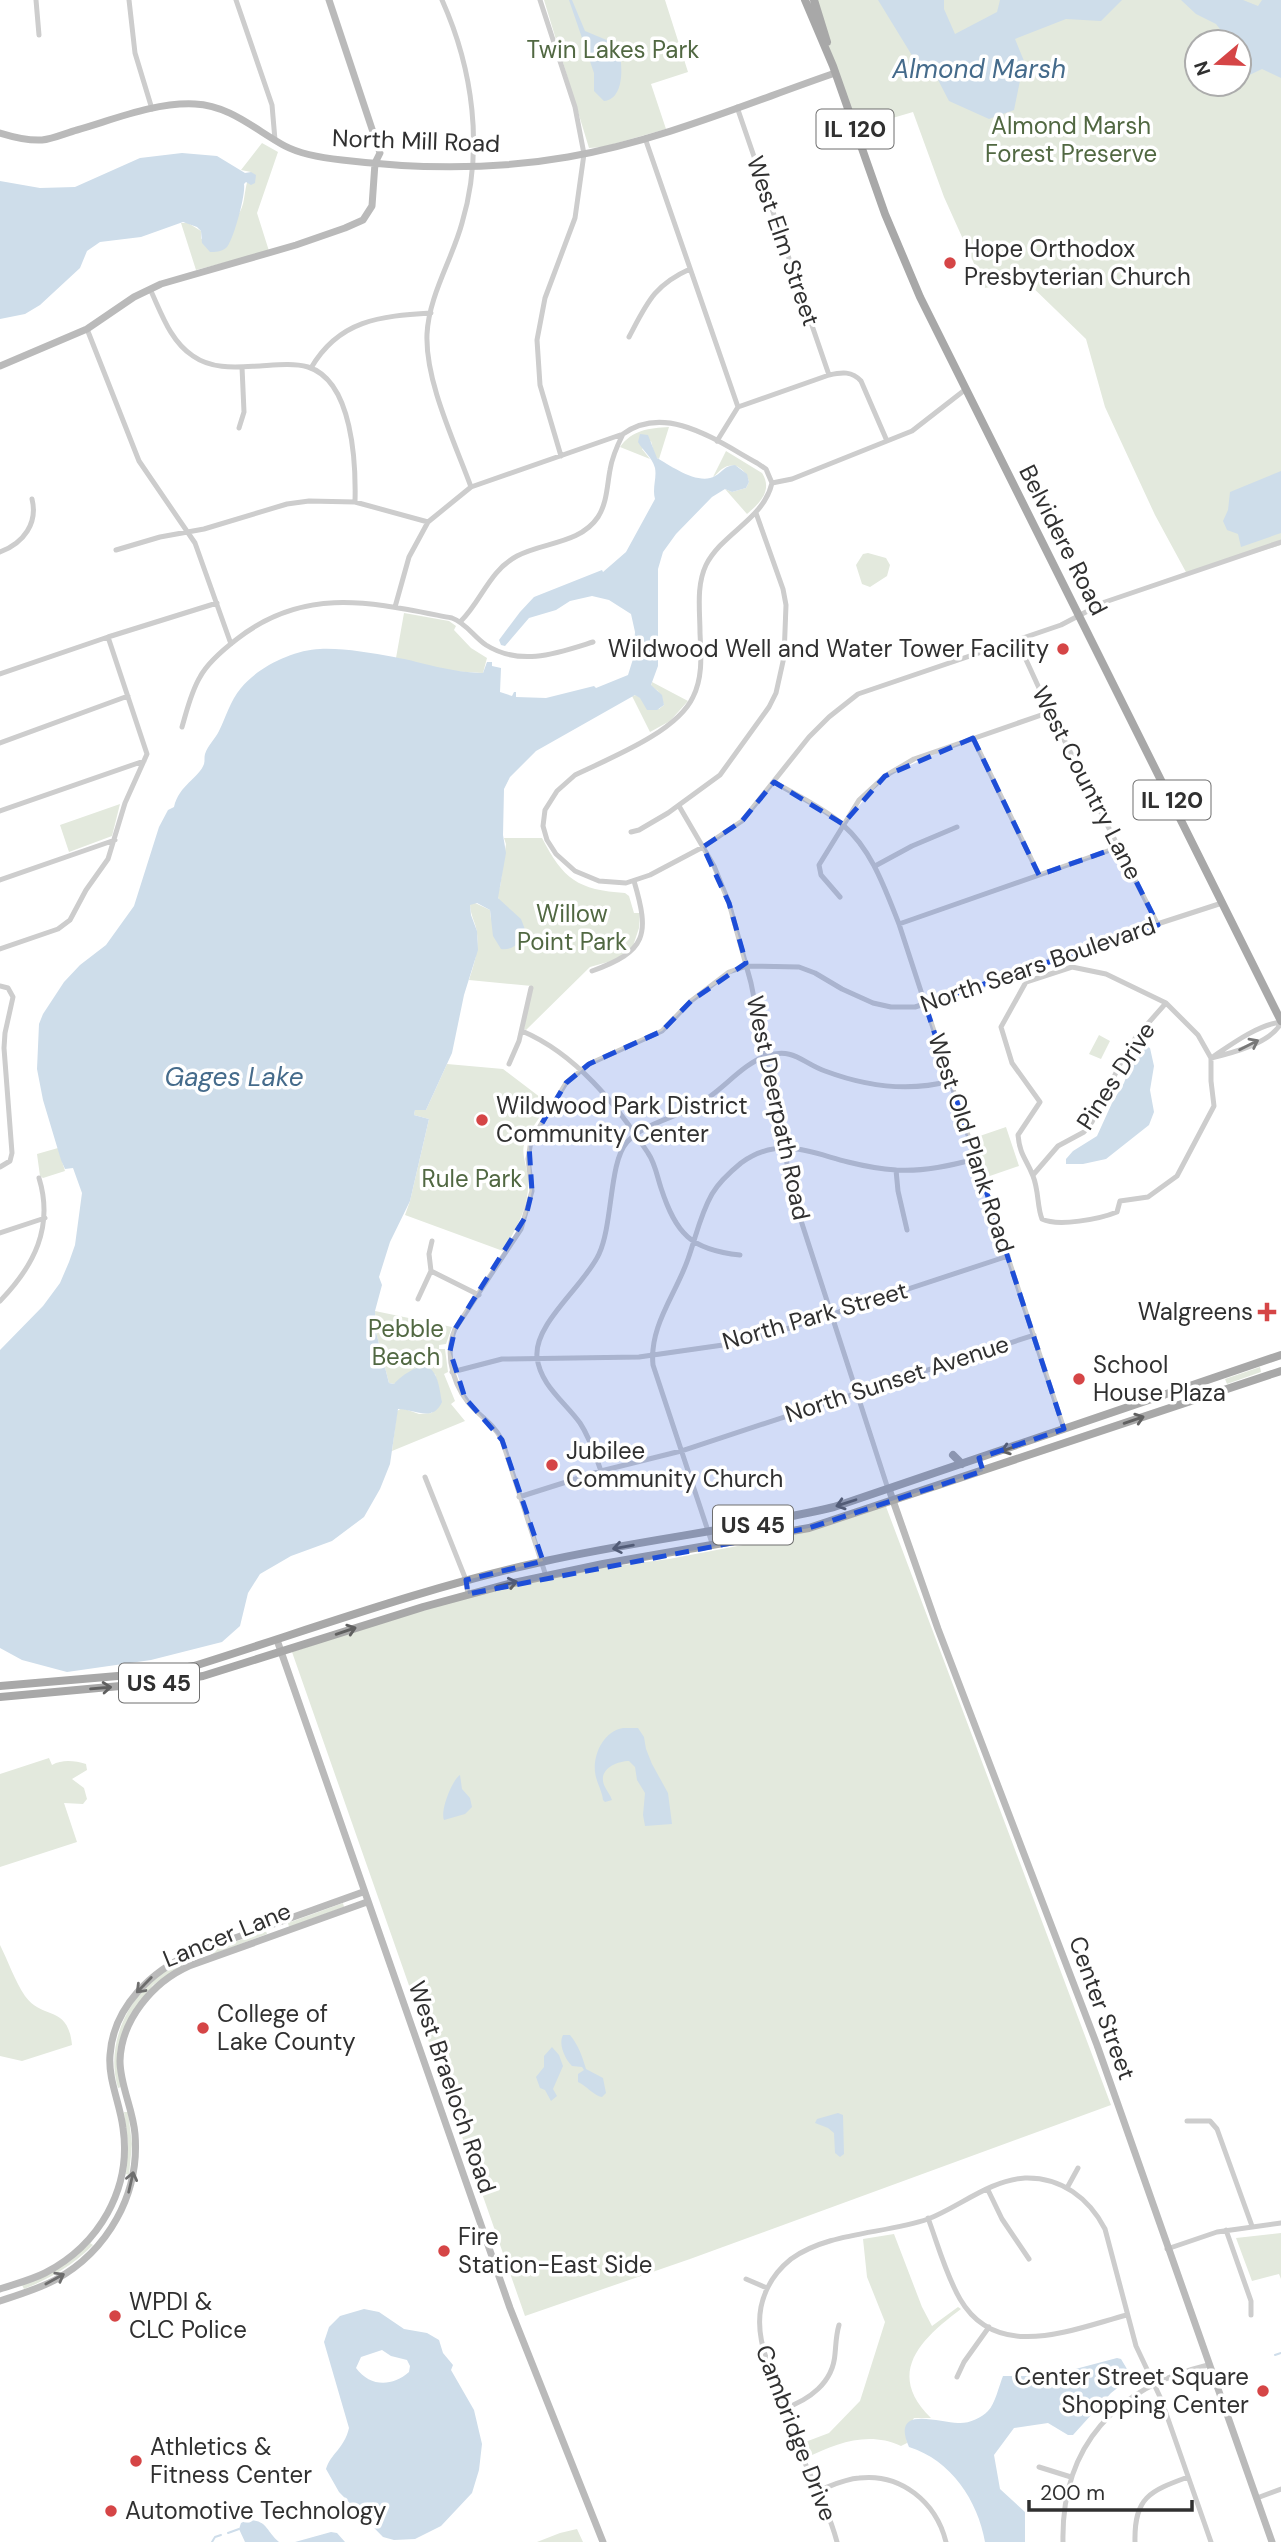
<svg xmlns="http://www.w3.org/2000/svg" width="1281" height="2542" font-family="'DM Sans',sans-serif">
<rect width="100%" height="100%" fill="#fff"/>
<path fill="#e3e9dd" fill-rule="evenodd" d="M544,0H665L688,72L651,84L666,129L603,147L589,148Z
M814,0H1281V545L1187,574L1155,515L1105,407L1086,339L1025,280L985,288L944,197L913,112L855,129ZM1197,42H1239V84H1197Z
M262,143L278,152L257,213L269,251L196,270L181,223H188L201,231V239C222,228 240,224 244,199C246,188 246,182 251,172L241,170Z
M669,427L659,459L655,457L651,441L642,449L650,459L620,447C632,430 649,428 669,427Z
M726,451L762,473C773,490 760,503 747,514L725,489L732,492L746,488L749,482C747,470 734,460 722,469C719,471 716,475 713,477Z
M868,553L886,558L890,565L887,576L870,587L862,584L856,565L863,554Z
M404,613L449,621L456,626L454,630L471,648L487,658L483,673L449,671L396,658Z
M652,682L688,701L670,721L650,732L632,696L636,695L659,709L664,705L658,691L651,686Z
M120,804L112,836L69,852L60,825Z
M504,838H542C563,879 578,890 625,893L629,896L634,913H640L639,928L633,946L615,960L590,967L526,1030L524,1029L532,986L469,980C474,964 479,950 477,933C476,923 470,915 470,904L473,902L490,910L491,919L499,901L497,893L500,887L506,844Z
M1099,1035L1110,1041L1101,1059L1089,1054Z
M447,1064L503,1069L549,1104C541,1116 530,1129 525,1142C520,1153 528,1168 528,1179C530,1206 516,1229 503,1251L405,1215L410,1201L429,1119L414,1115L415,1109L426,1110Z
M1006,1127L1019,1166L984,1178L971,1139Z
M58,1148L65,1171L43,1178L40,1176L37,1154Z
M375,1311L452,1327L446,1344L439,1345V1349H445L448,1372L444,1374L455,1401L451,1404L465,1421L392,1451L397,1411L402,1408L419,1414L432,1413L438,1385L435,1374L409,1373L394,1384L389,1383L376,1332Z
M1260,1367L1261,1372L1227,1384L1225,1379Z
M885,1504L1111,2105L690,2259L525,2316L292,1652L474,1592L554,1574L669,1559L785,1537Z
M49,1758L52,1765C63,1759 75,1761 86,1764L87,1770L72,1779L84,1788L87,1799L83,1804L64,1803L77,1842L0,1867V1774Z
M343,1903L344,1907L289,1927L288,1923Z
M266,1931L267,1934L211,1955L209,1951Z
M0,1945C8,1961 15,1981 25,1996C43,2021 68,2004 72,2045L22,2061L0,2056Z
M183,1961L184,1964L153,1985L133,2012L118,2047L117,2060L121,2087L118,2088C106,2048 124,2005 155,1978C163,1971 174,1966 183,1961Z
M124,2112H128L132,2144L129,2175L126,2174L128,2143Z
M1281,2233V2279L1279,2274L1252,2281L1236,2238Z
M894,2234L922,2307L932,2326L958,2307L961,2309C921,2339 885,2373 931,2418H914L906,2430L907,2443L901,2446C868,2431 837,2443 806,2458L800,2444L829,2433L860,2401L885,2322L867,2277L863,2239Z
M90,2243L93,2245C72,2266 51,2278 24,2289L22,2285L70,2261Z
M577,2529L583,2542H537L560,2533Z"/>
<path fill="#ceddea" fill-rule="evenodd" d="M569,0H572L585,31L609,41L619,51C623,67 624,99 604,101L594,91V73Z
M878,0H944V9L955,34L997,12L1000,0H1122L1101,21L1066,19L1015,39L1024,61L1014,110L989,119L949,101L936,76L916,62Z
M1181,0H1243L1258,6L1262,0H1281V78L1262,69L1239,80V42H1230L1216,24L1196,14Z
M182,153L217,156L245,173L251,172L256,175L255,183L251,185L246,182L244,184C246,194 233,242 226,248C221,252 215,252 210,252L202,243L201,231L197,227L183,222L141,237L100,242L87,251L80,268L40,305L25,314L0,319V181L40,188L75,187L140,158Z
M640,434L648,435L657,458C671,466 699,486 715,476C724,471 724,466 735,465L747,474L749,482L746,488L732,492L725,489L712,497L676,534L663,552L658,569V666L651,685L662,695L664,705L657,710H647L640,698L635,695L536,751L510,777L504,789L503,835L506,853L498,898L521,919L526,932C522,942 512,951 501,949L493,936L490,910L477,903L470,905L471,915L477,931L478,950L464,995L452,1053L426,1110H415L414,1115L429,1119L410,1201L390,1242L379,1277L382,1285L375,1311L376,1332L389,1383L394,1384C401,1376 425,1357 434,1373C439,1380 440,1393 442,1402C433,1423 414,1409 398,1409L390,1464L380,1489L364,1517L332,1541L291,1556L260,1574L248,1593L240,1626L222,1642L151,1660L67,1672L22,1660L0,1648V1350L43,1306L60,1283L69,1262L75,1245L82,1193L73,1168L65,1169L61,1160L43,1100L37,1069L39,1024L43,1014L64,982L80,965L106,945L134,906L159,827L168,810L174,807C179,785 199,778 204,764C205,761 204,757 205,754C208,745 215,739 219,731C226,717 230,701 241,688C258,667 293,650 320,649C344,648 370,653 394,657C426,663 448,672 483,673L487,662H492V666L501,668L500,692L512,696L514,692H516V697L546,698L594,686L596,688L628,675L633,659L635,632L631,614L609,600L592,596L570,601L556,610L529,618L505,646L501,645L499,640L520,612L534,597L602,570L603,572L626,552L655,499C652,488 657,478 655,468C652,457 643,451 638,442Z
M1281,471V533L1241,547L1238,534L1227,530L1223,521L1228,510L1230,492Z
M1148,1047L1150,1048L1154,1066L1150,1090L1154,1112L1149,1125L1106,1159L1083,1164H1066V1159L1073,1151L1097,1136L1112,1103L1124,1083L1134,1055Z
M623,1728H638L644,1737L646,1749L652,1764L668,1793L672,1824L645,1826L643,1815L645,1793L637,1780L635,1767L629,1761C617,1761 598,1769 604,1785C606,1790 610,1794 612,1800L605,1802L603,1800C602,1790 596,1782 595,1772C593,1754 604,1731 623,1728Z
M460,1775L462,1789L470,1798L472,1807L465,1814L444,1820C440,1811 452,1780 460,1775Z
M563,2035H570C579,2046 582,2056 586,2069L603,2078L606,2093L602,2097C594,2096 587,2086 578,2082V2074L584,2070L582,2067L572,2066C565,2059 558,2044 563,2035Z
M552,2047L559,2055L563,2066L553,2089L557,2096L551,2101L545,2090L540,2088L536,2077L544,2067V2056Z
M838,2113L843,2115L844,2154L840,2157L835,2153L834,2133L828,2128L815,2123L817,2119Z
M364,2309L379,2312L404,2329L427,2333L439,2340L443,2353L453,2365L451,2370L474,2410L482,2444L479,2470L472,2493L441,2526L415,2539L394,2540L383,2537L339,2492L326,2469C331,2453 344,2449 349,2428L324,2342L329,2327L340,2316ZM382,2350L391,2356L407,2360L410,2366L409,2372C392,2387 370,2387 356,2368L361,2357Z
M1117,2358L1121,2359L1130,2374L1129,2379L1111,2393L1073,2435H1068L1048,2423L1014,2428L994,2455L1000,2489L1025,2512V2542H985C978,2501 951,2460 909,2447C890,2404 939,2423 958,2423C968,2424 981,2418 988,2411C995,2404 999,2386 1003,2376H1049Z
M247,2520C268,2520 265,2530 279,2542H245L239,2529L241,2523Z
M331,2532L337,2533L345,2542H295Z"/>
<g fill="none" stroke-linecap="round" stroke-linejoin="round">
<path stroke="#ceddea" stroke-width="2" d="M1275,2355L1281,2353
M228,2533L239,2529
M212,2542L215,2537L221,2535"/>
<path stroke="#cdcdcd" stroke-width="5" d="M36,0L39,35
M129,0L135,53L152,109
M236,0L272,105L275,140
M442,0C473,69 484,149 462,223C452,260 429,295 427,334C425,381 455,443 471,487
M540,0L575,107L584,154L575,218L545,298L537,340L540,385L561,456
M737,107L829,375
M645,138L738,407
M150,289C161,312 170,341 193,356C213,370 237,367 260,366C276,365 293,363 308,367C353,381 356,464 355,502
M87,329L139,461L195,543L231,644
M629,337C647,303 654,285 690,269
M311,368C339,320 380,316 431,313
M239,428L244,412L242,367
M717,441L738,407L829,375C842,372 852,371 861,381L887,441
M772,483C764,519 722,533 706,565C696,586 700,611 700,633C701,655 703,677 693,697C677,732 610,758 575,775L557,791L545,810L543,826L547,840L556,854L575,871L599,881L626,883L650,875L703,847L742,821L809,737L829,717L858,694L1061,625L1105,602L1281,542
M772,483L792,479L912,431L966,389
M116,550L160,537L204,529L287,504L309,501L355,502L428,522
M0,552C24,543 38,523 32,499
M395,607L409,557L428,522L471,487L623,434C666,403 717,441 757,463L766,469L772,483
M461,621C482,600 489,571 517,556C543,542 580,544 598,517C607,503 607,486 610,470C612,457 617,446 623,434
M1017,640L1050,712L1158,925
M0,674L108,637L217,603
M182,727C187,710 191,692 200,677C208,662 224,649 237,639C306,585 374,603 452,618C466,623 474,637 486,645C521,667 558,653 593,642
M973,738L1039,875
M0,743L128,696
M774,782C794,794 826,809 843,825C872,850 885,889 899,924L1064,1429
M679,806L714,866L729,903L751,983L794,1199L888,1489
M0,811L144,761
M631,832L639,830L668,813L720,775L769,707L776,693L784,657L786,605L783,589L756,513
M875,866L912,846L957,827
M0,880L115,840
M840,897L821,875L819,865L859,800L885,776L914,759L1050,712
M899,924L1119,847
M0,949L58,929L70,920L86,890L108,859L125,803L147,754L108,637
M1072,967L1106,974L1166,1003L1198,1035L1211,1058V1081L1214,1106L1177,1176L1148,1197L1120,1201L1117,1212C1100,1219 1058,1227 1042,1219C1037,1207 1039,1191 1033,1176C1026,1158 1020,1156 1018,1135L1040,1102L1012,1063L1001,1027L1026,982Z
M592,971C647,951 650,935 634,881
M0,986L8,988L13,997L5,1033L4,1048L12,1153L10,1161L0,1167
M522,1031C576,1054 616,1104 648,1153C655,1163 657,1176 661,1188C676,1234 691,1250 740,1255
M1214,1056C1233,1043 1258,1025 1281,1022
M1211,1058C1232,1053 1271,1043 1281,1023
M509,1064L519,1041L531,988
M896,1170L898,1191L907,1230
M1033,1175L1058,1146L1084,1132L1092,1122L1125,1054L1136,1037L1166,1003
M0,1233L45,1218
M432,1241L429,1254L431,1271L479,1295
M418,1299L431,1271
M0,1301C34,1266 54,1227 39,1178
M452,1372L502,1359L639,1357L737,1343L793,1327L1008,1256
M601,1471C595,1455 590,1438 580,1423C565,1402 540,1385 537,1357C534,1323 585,1285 599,1254C613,1224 609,1162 627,1142C645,1123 675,1118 697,1105C720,1093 742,1064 766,1056C794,1047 802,1063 825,1071C865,1086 909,1092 950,1081
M425,1477L466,1580L468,1594
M519,1497L601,1471L681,1451L1034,1335
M713,1546L653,1365C649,1326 676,1294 688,1259C696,1237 700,1215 712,1194C719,1182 730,1172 741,1163C778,1136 809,1152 848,1162C864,1166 880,1169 896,1170C922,1172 950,1166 975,1159
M546,1576L502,1440C496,1428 486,1420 476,1411C455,1391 443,1357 455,1329L521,1229L532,1191L528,1159L531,1141L566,1083L589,1064L662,1031L691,1001L729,972L747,966L799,967L815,973L842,989L873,1003L891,1007H915L1009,977L1068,953L1222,903
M1187,2121H1210L1217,2129L1252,2226
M1067,2188L1078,2168
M988,2190L1002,2219L1029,2259
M928,2218C938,2245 946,2275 960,2299C997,2363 1073,2329 1127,2315
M1226,2230L1251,2301V2315
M1167,2249L1217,2232L1281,2223
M746,2279L767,2288
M957,2377L964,2362L989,2327
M783,2409C809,2400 833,2383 835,2354C836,2344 836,2335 839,2325
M1039,2467L1071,2477
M817,2491C831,2486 844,2479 859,2478C901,2473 936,2502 946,2542
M1257,2498L1281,2489
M837,2542C827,2505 807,2470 792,2434C785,2416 779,2398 773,2379C765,2355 756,2333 761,2307C765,2288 776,2271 791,2259C828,2232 885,2234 928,2219C959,2207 990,2180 1025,2178C1061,2177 1089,2198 1105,2229L1136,2346L1161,2399L1211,2542
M1063,2542C1061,2445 1117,2387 1208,2365
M1135,2542C1134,2497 1150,2491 1188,2477"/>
<path stroke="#bababa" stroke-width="7" d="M0,133C13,137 27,141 42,140C53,139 66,133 77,130C115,119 156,102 195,104C229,105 257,131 285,146C302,155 323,158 342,160C416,169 494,170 568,157C660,141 748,103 835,73
M0,366L87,329L134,297L161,284L296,245L345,228L363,220L372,206L375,163L380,153L329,0
M889,1489L938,1629L1097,2045L1272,2542
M277,1640L510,2308L603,2542
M0,2289C15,2284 31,2280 45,2273C99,2245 132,2189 123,2128C120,2103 108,2080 110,2055C113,2007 152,1970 193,1953L363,1892
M0,2301C18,2295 38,2289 55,2280C108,2251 140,2194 135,2134C133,2109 120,2085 120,2061C121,2020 153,1982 189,1966L367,1902"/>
<path stroke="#a8a8a8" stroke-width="8" d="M805,0L833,66L885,214L920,297L1281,1021
M814,0L827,42
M953,1455L962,1464
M0,1686L153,1673L194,1666C309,1630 423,1588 541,1562C638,1540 737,1530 834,1507L1281,1355
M0,1697L164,1682L203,1676L423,1607L508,1584L603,1564L809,1528L1281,1371"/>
</g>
<defs><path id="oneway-shaft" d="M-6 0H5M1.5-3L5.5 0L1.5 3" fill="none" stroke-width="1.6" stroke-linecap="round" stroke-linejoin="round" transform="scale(1.75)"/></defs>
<use stroke="#777" href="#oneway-shaft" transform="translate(1249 1045) rotate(-27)"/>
<g stroke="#606060">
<use href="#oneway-shaft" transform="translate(1134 1420) rotate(-19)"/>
<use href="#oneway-shaft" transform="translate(1011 1448) rotate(161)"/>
<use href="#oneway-shaft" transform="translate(846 1503) rotate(162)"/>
<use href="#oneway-shaft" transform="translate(623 1547) rotate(170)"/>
<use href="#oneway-shaft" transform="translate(507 1584) rotate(-13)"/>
<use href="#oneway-shaft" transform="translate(346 1631) rotate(-19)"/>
<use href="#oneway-shaft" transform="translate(101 1688) rotate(-5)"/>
</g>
<g stroke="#6e6e6e">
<use href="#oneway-shaft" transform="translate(144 1985) rotate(134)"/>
<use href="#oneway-shaft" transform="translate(131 2182) rotate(-77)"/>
<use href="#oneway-shaft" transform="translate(55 2279) rotate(-29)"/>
</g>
<path fill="#1d4ed8" fill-opacity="0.2" stroke="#1d4ed8" stroke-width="5" stroke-dasharray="14 9" stroke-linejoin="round" d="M973,738L1039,875L1119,847L1158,925L925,1004L1064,1429L979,1458L983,1471L809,1528L468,1594L466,1580L543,1561L502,1440L465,1398L450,1351L455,1329L526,1216L532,1191L529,1145L566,1083L589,1064L662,1031L691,1001L746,963L729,903L703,847L742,821L774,782L843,824L885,776Z"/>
<g fill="#d54546" stroke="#fff" stroke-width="2.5">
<circle cx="950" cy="263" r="7"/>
<circle cx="1063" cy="649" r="7"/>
<circle cx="482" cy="1120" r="7"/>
<path d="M1263.5 1301.5h7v7h7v7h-7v7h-7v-7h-7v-7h7z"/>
<circle cx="1079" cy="1379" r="7"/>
<circle cx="552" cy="1465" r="7"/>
<circle cx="203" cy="2028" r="7"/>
<circle cx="444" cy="2251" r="7"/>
<circle cx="115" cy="2316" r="7"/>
<circle cx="1263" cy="2391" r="7"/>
<circle cx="136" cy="2461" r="7"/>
<circle cx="111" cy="2511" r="7"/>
</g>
<g text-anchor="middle" stroke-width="7" stroke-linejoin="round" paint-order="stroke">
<g fill="#fff" stroke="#6e6e6e" stroke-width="2">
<rect x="816.5" y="109.5" width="77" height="39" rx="5"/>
<rect x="1133.5" y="780.5" width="77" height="39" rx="5"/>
<rect x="713" y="1505.5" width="80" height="39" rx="5"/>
<rect x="119" y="1663.5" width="80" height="39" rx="5"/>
</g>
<g font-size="23" font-weight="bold" fill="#303030">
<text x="855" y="137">IL 120</text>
<text x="1172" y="808">IL 120</text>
<text x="753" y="1533">US 45</text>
<text x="159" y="1691">US 45</text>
</g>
<g font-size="24" fill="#516842" stroke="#fff">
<text x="613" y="58">Twin Lakes Park</text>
<text x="1071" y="134">Almond Marsh<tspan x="1071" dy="28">Forest Preserve</tspan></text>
<text x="572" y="922">Willow<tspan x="572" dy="28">Point Park</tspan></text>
<text x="472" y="1187">Rule Park</text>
<text x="406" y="1337">Pebble<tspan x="406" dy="28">Beach</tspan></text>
</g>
<g font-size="24" fill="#303030" stroke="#fff">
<text transform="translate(416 141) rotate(2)" y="8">North Mill Road</text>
<text transform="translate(783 241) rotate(71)" y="8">West Elm Street</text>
<text transform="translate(1063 540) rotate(63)" y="8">Belvidere Road</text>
<text transform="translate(1087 783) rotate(63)" y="8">West Country Lane</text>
<text transform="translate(1038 965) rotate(-19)" y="8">North Sears Boulevard</text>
<text transform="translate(1116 1076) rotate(-57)" y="8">Pines Drive</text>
<text transform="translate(778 1108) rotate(78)" y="8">West Deerpath Road</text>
<text transform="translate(971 1143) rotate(72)" y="8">West Old Plank Road</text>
<text transform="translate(815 1316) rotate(-16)" y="8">North Park Street</text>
<text transform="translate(897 1379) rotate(-18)" y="8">North Sunset Avenue</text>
<text transform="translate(227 1935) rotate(-22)" y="8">Lancer Lane</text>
<text transform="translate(1102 2008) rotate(70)" y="8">Center Street</text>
<text transform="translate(452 2087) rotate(71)" y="8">West Braeloch Road</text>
<text transform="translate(796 2433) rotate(69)" y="8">Cambridge Drive</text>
</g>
<g font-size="24" fill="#303030" stroke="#fff" text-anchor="start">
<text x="964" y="257">Hope Orthodox<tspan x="964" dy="28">Presbyterian Church</tspan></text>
<text x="1049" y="657" text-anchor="end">Wildwood Well and Water Tower Facility</text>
<text x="496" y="1114">Wildwood Park District<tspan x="496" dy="28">Community Center</tspan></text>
<text x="1253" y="1320" text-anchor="end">Walgreens</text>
<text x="1093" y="1373">School<tspan x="1093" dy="28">House Plaza</tspan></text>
<text x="566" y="1459">Jubilee<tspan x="566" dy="28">Community Church</tspan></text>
<text x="217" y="2022">College of<tspan x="217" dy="28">Lake County</tspan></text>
<text x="458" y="2245">Fire<tspan x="458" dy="28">Station-East Side</tspan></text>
<text x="129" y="2310">WPDI &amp;<tspan x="129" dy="28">CLC Police</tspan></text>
<text x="1249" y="2385" text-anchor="end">Center Street Square<tspan x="1249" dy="28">Shopping Center</tspan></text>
<text x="150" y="2455">Athletics &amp;<tspan x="150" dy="28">Fitness Center</tspan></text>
<text x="125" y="2519">Automotive Technology</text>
</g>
<g font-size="26" font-style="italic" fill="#456b8b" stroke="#fff">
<text x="979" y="78">Almond Marsh</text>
<text x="234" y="1086">Gages Lake</text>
</g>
</g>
<g transform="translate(1218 63) rotate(251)"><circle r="33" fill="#ffffff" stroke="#acacac" stroke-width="2"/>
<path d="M0-5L12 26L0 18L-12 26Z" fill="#d54546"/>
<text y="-10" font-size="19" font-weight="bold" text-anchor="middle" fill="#303030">N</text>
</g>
<path d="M1029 2500v10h163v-10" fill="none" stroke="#303030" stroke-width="3.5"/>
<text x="1040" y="2500" font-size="21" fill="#303030" stroke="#ffffff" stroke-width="5" paint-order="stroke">200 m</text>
</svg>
